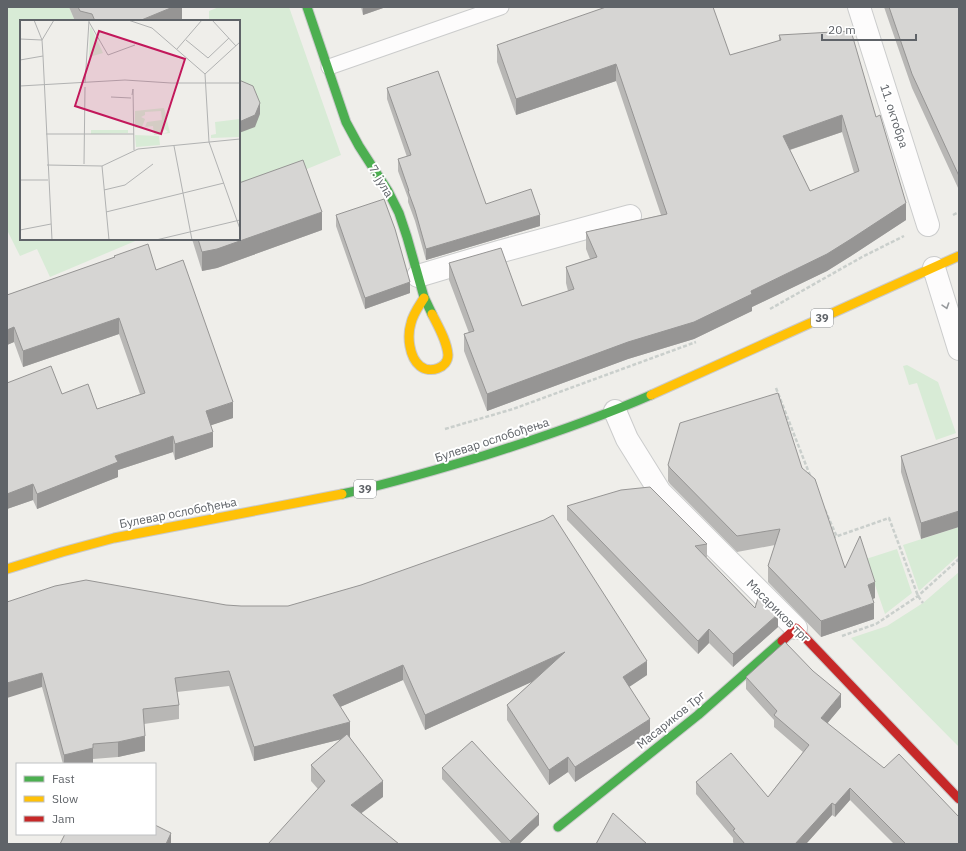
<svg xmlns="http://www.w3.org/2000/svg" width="966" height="851" font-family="'IBM Plex Sans',sans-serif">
<rect width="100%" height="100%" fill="#efeeea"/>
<path fill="#d8ebd6" d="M7,7H69L75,21H21V239H140L50,277L37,249L20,256L7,230Z
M219,7H289L341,155L239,197V21H209V11Z
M907,365L938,382L956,433L936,440L917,383L909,385L903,366Z
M959,527V555L919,591L903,545Z
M897,549L912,593L885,614L866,559Z
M959,572V747L851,638L887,626L923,603Z"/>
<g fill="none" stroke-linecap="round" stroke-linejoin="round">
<defs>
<path id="lane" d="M329,67L501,7"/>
<path id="street" d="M859,7L928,225
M934,268L959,349
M418,276L502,251L630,216
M615,411L627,439L660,492L796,628"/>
<path id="fast" d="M307,7L346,122L359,146L388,191L399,213L407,237L424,297L432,314
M342,494C390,484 436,470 483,456C540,438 596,419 651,395
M558,827L698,715L782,641"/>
<path id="slow" d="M424,298C419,306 413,314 411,323C407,336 409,357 420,366C430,374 448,368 448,355C447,341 438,326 432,314
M651,395L959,256
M7,569L62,552L114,538L342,494"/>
<path id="jam" d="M782,641L796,628L959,799"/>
</defs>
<use href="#lane" stroke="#cbcccc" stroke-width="17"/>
<use href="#street" stroke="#cbcccc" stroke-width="24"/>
<use href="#fast" stroke="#cacacb" stroke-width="11"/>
<use href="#slow" stroke="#cacacb" stroke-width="11"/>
<use href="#jam" stroke="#cacacb" stroke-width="11"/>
<path stroke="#cacfcc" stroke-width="2.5" stroke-dasharray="4 2" stroke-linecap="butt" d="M953,215L959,212
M770,309L862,257L904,236
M776,388L811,478
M445,429L513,409L696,342
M825,510L837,537
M832,538L889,518L918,596L923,603
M842,636L876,624L918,596L959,559"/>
<use href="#lane" stroke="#fdfcfc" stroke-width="15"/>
<use href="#street" stroke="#fdfcfc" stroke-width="22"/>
<use href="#fast" stroke="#4caf50" stroke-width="9"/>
<use href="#slow" stroke="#ffc107" stroke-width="9"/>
<use href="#jam" stroke="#c62828" stroke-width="9"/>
</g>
<path fill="#b8b7b5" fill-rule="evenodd" d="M69,7H182V21H75Z
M361,7H386L363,15Z
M884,7H959V190L912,88Z
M779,35L876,117L906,220L851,256L827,271L752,307V311L694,339L628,359L487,411L464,351V334L469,333L449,280V263L522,306L568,291L566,283V267L590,259L586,249V232L661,215L616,81L516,115L497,62V45L730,55L779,41ZM842,132L854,173L810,191L790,150Z
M387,88L486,204L540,226L426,260L415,221L408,202V198L398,171V159L407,157L387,99Z
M336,215L410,293L365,309L336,226Z
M322,230L217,268L202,271L192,239H239Z
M114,256L156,270L233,418L211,425L213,447L175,460L173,452L118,470V477L37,509L33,500L7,509V383L62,394L97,409L140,394L119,334L23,367L14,342L7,345V295L114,258Z
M959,437L921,539L901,472V456Z
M668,465L802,468L845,568L875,598L872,599L874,619L821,637L768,582V566L775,545L737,552L670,484L668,481Z
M567,506L707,544V557H706L755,608L778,627L733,667L709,643L698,654L567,520Z
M7,602L226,605L647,675L629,687L650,733L575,782L568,772L549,785L507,720V705L533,681L425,730L403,680L340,707L350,737L383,797L318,789L311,781V765L342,739L254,761L229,686L177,692L179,705V719L144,724L145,751L118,757L93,759V763L87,764H63L42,687Z
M746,677L841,707L827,723L959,844H894L850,800L835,817L832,815L806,844H734L733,842V838L696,794V782L768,797L803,752L774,727V720L746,689Z
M442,768L539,825L519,844H502L442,779Z"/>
<path fill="#969594" d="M173,7H182V21H139Z
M363,7H386L363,15Z
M616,64V81L516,115V99Z
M260,103V114L255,127L239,133V122Z
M842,115V132L783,152V136Z
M906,203V220L851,256L827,271L752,307V311L694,339L628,359L487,411V394L751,291Z
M322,212V230L217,268L202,271V252Z
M540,215V226L426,260V249Z
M410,282V293L365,309V298Z
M119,318V334L23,367V351Z
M14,327V342L7,345V330Z
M233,402V418L206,427V411Z
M213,432V447L175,460V444Z
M173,436V452L118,470V477L37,509V494L115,456Z
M33,484V500L7,509V494Z
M959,511V527L921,539V523Z
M875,582V598L868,601V585Z
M874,603V619L821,637V621Z
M778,614V627L733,667V654Z
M709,629V643L698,654V641Z
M565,652V667L425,730V715Z
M647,661V675L623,691V677Z
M403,665V680L333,710V695Z
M42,673V687L7,698V683Z
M841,694V707L821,731V718Z
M650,719V733L575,782V767Z
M350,722V737L254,761V747Z
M145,736V751L118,757V742Z
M93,748V763L87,764H64V755Z
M568,757V772L549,785V770Z
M383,781V797L351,821V805Z
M850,788V800L835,817V805Z
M832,803V815L806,844H795Z
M539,814V825L519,844H510V841Z
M171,833V844H166Z"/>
<path fill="#d6d5d3" stroke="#969594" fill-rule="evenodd" d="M78,7H173L139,21H95L92,14L80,11Z
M606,7H713L730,55L781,40L779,35L851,31L876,117L880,115L906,203L851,239L827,254L751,291L752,294L694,322L628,342L487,394L464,334L474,331L449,263L501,248L522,306L574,289L566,267L597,257L586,232L667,214L616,64L516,99L497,45ZM842,115L859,171L810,191L783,136Z
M889,7H959V176L912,74Z
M438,71L486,204L531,189L540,215L426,249L415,210L408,191H409L398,159L411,155L387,88Z
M239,80L253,86L260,103L255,115L239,122Z
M303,160L322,212L217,249L202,252L198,239H239V183Z
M384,199L395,229L410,282L365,298L336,215Z
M148,244L156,270L183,260L233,402L206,411L213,432L175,444L173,436L115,456L118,462L37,494L33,484L7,494V383L51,366L62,394L88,384L97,409L145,393L119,318L23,351L14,327L7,330V295L115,257L114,256Z
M778,393L802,468L815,479L845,568L860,536L875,582L868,585L874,603L821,621L768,566L780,529L737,536L670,468L668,465L680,423Z
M959,437V511L921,523L901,456Z
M650,487L707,544L695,546L755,608L759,595L778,614L733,654L709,629L698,641L567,506L621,490Z
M553,515L647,661L623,677L650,719L575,767L568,757L549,770L507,705L565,652L425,715L403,665L333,695L350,722L254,747L229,671L175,678L179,705L143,709L145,736L118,742L93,744V748L64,755L42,673L7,683V602L55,586L86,580L226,605L241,606H288L361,585L544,520Z
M785,642L813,671L841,694L821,718L884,768L899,754L959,817V844H906L850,788L835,805L832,803L795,844H745L733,830L735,829L696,782L731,753L768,797L809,745L774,715L777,711L746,677Z
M347,734L383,781L351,805L399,844H268L325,781L311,765Z
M472,741L539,814L510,841L442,768Z
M613,813L647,844H596Z
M155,825L171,833L166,844H60L65,834H155Z"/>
<defs><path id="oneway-chevron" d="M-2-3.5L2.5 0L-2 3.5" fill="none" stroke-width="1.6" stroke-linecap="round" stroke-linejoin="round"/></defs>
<use stroke="#96999c" href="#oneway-chevron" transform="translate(946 306) rotate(72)"/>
<g text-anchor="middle" stroke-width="4" stroke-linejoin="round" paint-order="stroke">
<g fill="#fff" stroke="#8f9295" stroke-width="1">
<rect x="811" y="309" width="22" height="18" rx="3"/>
<rect x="354" y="480" width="22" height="18" rx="3"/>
</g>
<g font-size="11" font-weight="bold" fill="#5f6368">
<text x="822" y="322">39</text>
<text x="365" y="493">39</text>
</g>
<g font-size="12" fill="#5f6368" stroke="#fff">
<text transform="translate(894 116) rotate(72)" y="4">11. октобра</text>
<text transform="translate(381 181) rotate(59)" y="4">7. јула</text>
<text transform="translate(492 440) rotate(-18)" y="4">Булевар ослобођења</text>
<text transform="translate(178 513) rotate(-11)" y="4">Булевар ослобођења</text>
<text transform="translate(778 611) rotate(45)" y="4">Масариков трг</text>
<text transform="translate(671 720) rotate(-39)" y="4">Масариков Трг</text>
</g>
</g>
<g transform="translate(20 20)">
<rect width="220" height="220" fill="#efeeea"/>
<path d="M71,7L83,33L69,37L70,8ZM144,88L150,113L142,114L148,112L145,109L139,115H134L133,106L125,107L127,102L142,100L141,91L125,92V95L121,97L125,99L122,107L115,108V91ZM220,99L219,117L191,118V115L196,114L195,102ZM71,110H108V113L71,114ZM115,115L139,116L140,125L116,127Z" fill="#d8ebd6"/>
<path fill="none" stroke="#b1b2b2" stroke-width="1" d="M14,0L22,20L23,36L32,220M108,0L132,8L185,54L189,122L220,209M192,0L216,26M69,2L88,35L115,25M0,19L22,20M22,20L34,0M166,20L188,38L209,18M157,29L182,0M0,40L23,36M185,54L220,22M65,63L69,1M0,66L105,60L151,63H220M112,75L113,69L114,130M91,77L111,78M26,114H114M154,126L172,220M64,144L65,67M27,145L82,146L118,129L220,119M82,146L89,220M0,160H28M84,170L105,165L133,144M86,192L204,163M0,210L31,204M136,220L220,200"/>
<path fill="#c2185b" fill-opacity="0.15" stroke="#c2185b" stroke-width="2" d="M79,11L165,39L141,114L55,86Z"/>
<rect width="220" height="220" fill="none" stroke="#5f6368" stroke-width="2"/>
</g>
<rect width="966" height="851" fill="none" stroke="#5f6368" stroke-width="16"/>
<rect x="16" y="763" width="140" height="72" fill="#ffffff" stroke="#bfc1c3"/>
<rect x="24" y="776" width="20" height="6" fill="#4caf50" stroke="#bfc1c3"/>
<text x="52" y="783" font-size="12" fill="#5f6368">Fast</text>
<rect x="24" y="796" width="20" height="6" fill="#ffc107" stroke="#bfc1c3"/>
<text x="52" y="803" font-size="12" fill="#5f6368">Slow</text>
<rect x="24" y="816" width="20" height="6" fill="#c62828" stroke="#bfc1c3"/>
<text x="52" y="823" font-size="12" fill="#5f6368">Jam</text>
<path d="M822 34v6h94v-6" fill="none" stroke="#5f6368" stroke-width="2"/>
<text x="828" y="34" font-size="12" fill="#5f6368" stroke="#ffffff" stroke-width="3" paint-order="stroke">20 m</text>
</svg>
